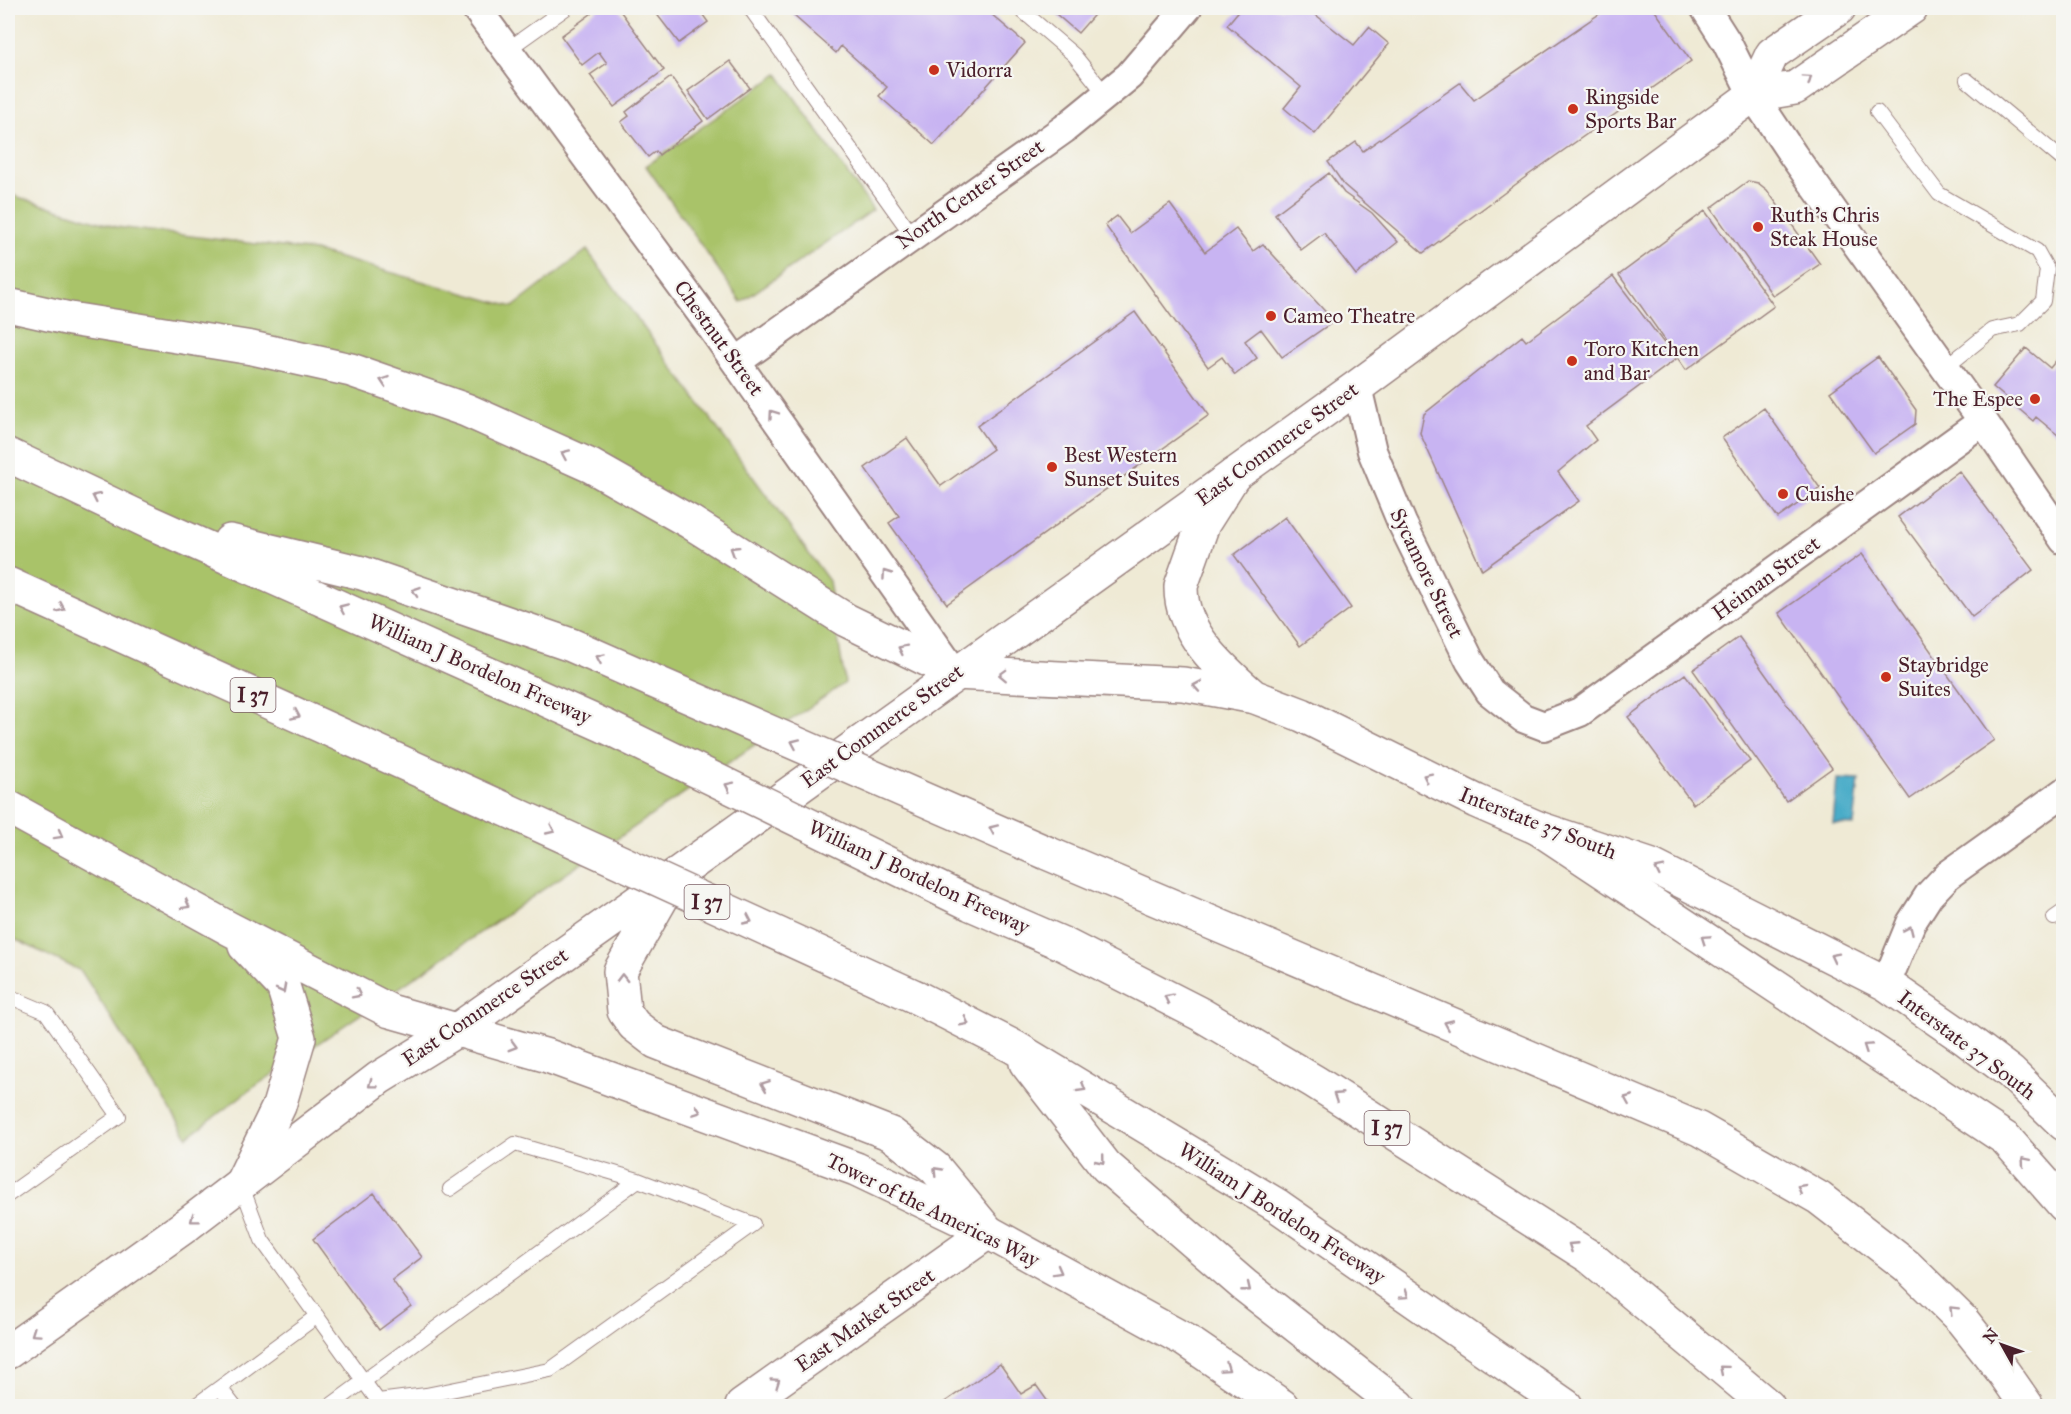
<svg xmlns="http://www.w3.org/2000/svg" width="2071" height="1414" font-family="'IM FELL Great Primer',serif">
<rect width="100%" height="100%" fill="#f6f6f2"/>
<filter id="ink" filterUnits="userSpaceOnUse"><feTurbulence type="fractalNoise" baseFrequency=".0167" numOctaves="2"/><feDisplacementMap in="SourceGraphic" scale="12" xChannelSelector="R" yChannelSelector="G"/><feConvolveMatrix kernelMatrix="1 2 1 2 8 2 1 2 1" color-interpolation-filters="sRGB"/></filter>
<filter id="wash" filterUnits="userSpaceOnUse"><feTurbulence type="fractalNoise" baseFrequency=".008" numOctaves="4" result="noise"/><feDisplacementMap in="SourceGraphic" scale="24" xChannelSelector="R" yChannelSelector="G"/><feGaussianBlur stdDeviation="1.35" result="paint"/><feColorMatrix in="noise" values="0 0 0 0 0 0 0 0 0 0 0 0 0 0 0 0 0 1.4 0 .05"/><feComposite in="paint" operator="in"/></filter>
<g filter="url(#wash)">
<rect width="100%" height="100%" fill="#efead5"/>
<path fill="#a9c369" stroke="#7a714a" stroke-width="1.5" d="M778,74L873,210L741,302L646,166Z
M8,194L116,227L315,251L513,307L587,250L829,581L845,683L244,1094L188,1137L81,971L8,936Z"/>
<path fill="#48acc8" stroke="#49667a" stroke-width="1.5" d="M1837,779L1859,780L1854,825L1833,824Z"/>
<g id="blocks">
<path fill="#c8b4f2" d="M599,8H618L664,70L614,107L590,75L607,63L599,52L582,65L561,36Z
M652,8H698L708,22L679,43Z
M785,8H984L1025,43L934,145L879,96L887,87L841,46L836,53Z
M1049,8H1100L1078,33Z
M1241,8H1307L1354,45L1369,27L1389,44L1315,134L1284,108L1301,87L1227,25Z
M1608,8H1653L1691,61L1527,176L1423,253L1344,185L1328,162L1356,142L1363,151L1460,83L1474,100Z
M730,61L750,88L708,119L688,91Z
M671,77L703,121L659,155L656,151L648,157L621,122L629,116L626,112Z
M1329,173L1344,193L1372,213L1398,242L1356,275L1324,233L1301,250L1275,214Z
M1748,181L1758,183L1767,190L1820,264L1773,296L1711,208Z
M1170,204L1205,252L1236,229L1253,251L1263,244L1334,321L1282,357L1261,329L1245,341L1257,358L1235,375L1222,357L1208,367L1105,225L1117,216L1130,233Z
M1705,211L1774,306L1686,370L1619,275Z
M1613,276L1676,359L1586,426L1596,440L1558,472L1579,501L1482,570L1420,433L1424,414L1522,336L1526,341Z
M1135,312L1209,415L947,604L889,523L899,516L865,468L907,438L941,486L993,449L977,426Z
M2026,348L2050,368L2064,351V440L2036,417L2033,421L1993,387Z
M1878,357L1916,410L1915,424L1874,453L1830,392Z
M1764,408L1820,488L1778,518L1722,438Z
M1959,471L2033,570L1972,617L1898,517Z
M1285,517L1351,608L1300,646L1234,555Z
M1862,554L1994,740L1910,799L1779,613Z
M1739,637L1832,768L1786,801L1693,670Z
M1685,674L1750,761L1693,804L1628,717Z
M374,1193L422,1257L392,1280L411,1306L379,1330L313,1239Z
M1000,1364L1021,1394L1036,1385L1051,1406H939Z"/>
</g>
</g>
<g filter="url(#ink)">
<use href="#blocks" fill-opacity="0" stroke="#9c8480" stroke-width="1.5"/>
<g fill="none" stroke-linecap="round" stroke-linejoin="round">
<defs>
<path id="service" d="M750,8L912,235
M1019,8L1074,55L1106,95
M507,50L566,8
M1967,80L2064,161
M1877,112L1939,194L2037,251L2047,269L2043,301L2020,324L1992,330L1945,368
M2054,918L2064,911
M8,996L46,1012L119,1116L8,1195
M241,1184L262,1240L378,1401L426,1395L550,1370L753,1224
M450,1189L515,1144L638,1180L753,1224
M220,1388L234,1406
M195,1406L317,1316
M330,1406L638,1180"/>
<path id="minor" d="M476,8L707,321L955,673
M1705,8L1726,41L1753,95L1793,155L1983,421L2064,540
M736,362L1064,129L1129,76L1187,8
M1357,387L1372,451L1402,523L1470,661L1490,692L1523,718L1544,726L1580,712L1983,421
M1886,984L1911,923L1929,895L1948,875L2064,792"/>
<path id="secondary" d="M1234,475L1203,524L1181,586C1180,632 1221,668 1253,696
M955,673L1183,684L1255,697L1302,715L1476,801L1538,828L1652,866L1886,984L1967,1040L2010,1072L2064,1124
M457,1030L548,1056L856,1169L988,1232L1185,1340L1282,1406"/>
<path id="primary" d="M1753,95L1772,54L1839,8
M668,887L620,971L624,1011L634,1025L656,1042L891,1134L935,1168L988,1232L742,1406
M8,1352L188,1224L379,1078L457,1030L673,877L1357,387L1753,95L1795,88L1911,8"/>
<path id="motorway" d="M8,305L70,319L252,348L351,370L466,410L591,466L690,522L846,620L955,673
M8,455L149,522L607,727
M230,541L362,573L571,645L653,681
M8,584L498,806
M8,807L230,929L390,1011L457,1030
M1538,828L2006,1139L2064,1205
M1047,853L1699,1129L1819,1198L1907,1266L1962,1320L2004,1373L2027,1406
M971,904L1063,944L1200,1014L1315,1082L1590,1257L1768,1406
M916,997L1014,1047L1278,1206L1566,1406
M1026,1063L1106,1166L1244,1285L1399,1406
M241,1184L279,1106L299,1038L283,986L245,946"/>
</defs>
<use href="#service" stroke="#9c8480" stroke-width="16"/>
<use href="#minor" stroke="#9c8480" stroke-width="32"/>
<use href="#secondary" stroke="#9c8480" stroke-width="36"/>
<use href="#primary" stroke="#9c8480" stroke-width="36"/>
<use href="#motorway" stroke="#9c8480" stroke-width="36"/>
<use href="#service" stroke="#fff" stroke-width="14"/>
<use href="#minor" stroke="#fff" stroke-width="28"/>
<use href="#secondary" stroke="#fff" stroke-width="33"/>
<use href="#primary" stroke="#fff" stroke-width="33"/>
<use href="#motorway" stroke="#fff" stroke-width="33"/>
<defs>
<path id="motorway-bridge" d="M653,681L1047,853
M607,727L971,904
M498,806L916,997"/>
</defs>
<use href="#motorway-bridge" stroke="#9c8480" stroke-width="36" stroke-linecap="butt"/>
<use href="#motorway-bridge" stroke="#fff" stroke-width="33"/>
</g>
<defs><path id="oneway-chevron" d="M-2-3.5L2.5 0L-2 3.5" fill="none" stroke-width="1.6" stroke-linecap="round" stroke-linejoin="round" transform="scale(1.5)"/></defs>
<g stroke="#ae9aa0">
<use href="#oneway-chevron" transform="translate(1808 79) rotate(-35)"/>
<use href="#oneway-chevron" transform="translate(384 381) rotate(-161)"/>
<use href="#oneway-chevron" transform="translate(773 414) rotate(-125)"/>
<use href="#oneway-chevron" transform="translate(565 454) rotate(-156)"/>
<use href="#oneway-chevron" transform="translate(96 497) rotate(-154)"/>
<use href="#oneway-chevron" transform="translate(734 550) rotate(-148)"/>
<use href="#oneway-chevron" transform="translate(886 574) rotate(-125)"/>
<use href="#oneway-chevron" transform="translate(416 591) rotate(-161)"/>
<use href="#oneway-chevron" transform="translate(61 608) rotate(24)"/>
<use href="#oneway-chevron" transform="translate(343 608) rotate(-156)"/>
<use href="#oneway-chevron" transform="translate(902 649) rotate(-154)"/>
<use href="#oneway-chevron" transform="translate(600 658) rotate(-156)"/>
<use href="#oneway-chevron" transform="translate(1003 675) rotate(-178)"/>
<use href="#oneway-chevron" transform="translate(1197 686) rotate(-170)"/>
<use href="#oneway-chevron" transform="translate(296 715) rotate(24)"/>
<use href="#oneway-chevron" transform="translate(795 743) rotate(-156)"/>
<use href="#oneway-chevron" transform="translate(1427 777) rotate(-154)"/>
<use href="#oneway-chevron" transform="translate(729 786) rotate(-154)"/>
<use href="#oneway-chevron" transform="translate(993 829) rotate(-156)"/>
<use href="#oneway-chevron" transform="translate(551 830) rotate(25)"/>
<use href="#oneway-chevron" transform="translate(59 835) rotate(29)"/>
<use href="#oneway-chevron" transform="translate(1659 870) rotate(-154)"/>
<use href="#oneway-chevron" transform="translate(186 905) rotate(29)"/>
<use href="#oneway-chevron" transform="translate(748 920) rotate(25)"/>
<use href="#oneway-chevron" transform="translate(1909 930) rotate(-66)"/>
<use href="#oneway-chevron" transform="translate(1705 939) rotate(-146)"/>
<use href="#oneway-chevron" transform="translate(1834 957) rotate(-153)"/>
<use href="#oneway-chevron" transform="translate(622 978) rotate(-91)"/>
<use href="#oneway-chevron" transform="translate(282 989) rotate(62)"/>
<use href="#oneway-chevron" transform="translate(357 994) rotate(27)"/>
<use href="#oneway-chevron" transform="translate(1168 998) rotate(-153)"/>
<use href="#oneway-chevron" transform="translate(965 1022) rotate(27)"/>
<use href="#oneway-chevron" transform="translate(1448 1024) rotate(-157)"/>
<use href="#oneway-chevron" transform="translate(513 1046) rotate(16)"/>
<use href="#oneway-chevron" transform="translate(1867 1047) rotate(-146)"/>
<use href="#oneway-chevron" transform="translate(372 1084) rotate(143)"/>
<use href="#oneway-chevron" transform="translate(765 1085) rotate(-159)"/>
<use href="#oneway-chevron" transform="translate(1082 1088) rotate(31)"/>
<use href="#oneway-chevron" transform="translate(1337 1096) rotate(-147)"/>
<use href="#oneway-chevron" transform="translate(1628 1099) rotate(-157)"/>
<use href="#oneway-chevron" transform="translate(697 1111) rotate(20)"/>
<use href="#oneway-chevron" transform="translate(1101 1160) rotate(51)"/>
<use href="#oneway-chevron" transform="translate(2025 1161) rotate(-131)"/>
<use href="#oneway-chevron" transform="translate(937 1171) rotate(-134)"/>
<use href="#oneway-chevron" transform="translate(1801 1188) rotate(-150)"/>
<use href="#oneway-chevron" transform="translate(194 1219) rotate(143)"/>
<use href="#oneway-chevron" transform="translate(1572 1246) rotate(-147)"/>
<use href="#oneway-chevron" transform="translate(1058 1271) rotate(29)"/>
<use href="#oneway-chevron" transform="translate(1247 1288) rotate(39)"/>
<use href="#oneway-chevron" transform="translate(1405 1295) rotate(35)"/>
<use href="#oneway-chevron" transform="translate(1953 1310) rotate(-135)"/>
<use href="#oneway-chevron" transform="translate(35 1333) rotate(145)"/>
<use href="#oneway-chevron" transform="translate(1226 1368) rotate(34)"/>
<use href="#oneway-chevron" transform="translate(1723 1369) rotate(-140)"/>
<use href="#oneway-chevron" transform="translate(776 1382) rotate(-35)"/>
</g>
</g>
<g fill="#c8321e" stroke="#f6f6f2" stroke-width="2">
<circle cx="934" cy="70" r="6"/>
<circle cx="1573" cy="109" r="6"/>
<circle cx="1758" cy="227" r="6"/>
<circle cx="1271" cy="316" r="6"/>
<circle cx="1572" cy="361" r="6"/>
<circle cx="2035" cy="399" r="6"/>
<circle cx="1052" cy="467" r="6"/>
<circle cx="1783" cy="494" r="6"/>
<circle cx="1886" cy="677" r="6"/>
</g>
<g text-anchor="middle" stroke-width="4.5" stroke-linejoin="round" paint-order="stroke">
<g fill="#f6f6f2" stroke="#7e6067" stroke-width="1.5">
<rect x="230.5" y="678" width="45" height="34" rx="4.5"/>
<rect x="684.5" y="885" width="45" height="34" rx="4.5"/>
<rect x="1364.5" y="1111" width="45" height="34" rx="4.5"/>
</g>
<g font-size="20" font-weight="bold" fill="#4a1f2b">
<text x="253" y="702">I 37</text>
<text x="707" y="909">I 37</text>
<text x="1387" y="1135">I 37</text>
</g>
<g font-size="21" fill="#4a1f2b" stroke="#f6f6f2" text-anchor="start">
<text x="946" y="77">Vidorra</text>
<text x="1585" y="104">Ringside<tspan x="1585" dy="24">Sports Bar</tspan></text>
<text x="1770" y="222">Ruth's Chris<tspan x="1770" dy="24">Steak House</tspan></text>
<text x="1283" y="323">Cameo Theatre</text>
<text x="1584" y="356">Toro Kitchen<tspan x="1584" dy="24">and Bar</tspan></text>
<text x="2023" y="406" text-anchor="end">The Espee</text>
<text x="1064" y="462">Best Western<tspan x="1064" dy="24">Sunset Suites</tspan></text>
<text x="1795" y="501">Cuishe</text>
<text x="1898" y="672">Staybridge<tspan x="1898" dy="24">Suites</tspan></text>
</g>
<g font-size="21" fill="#4a1f2b" stroke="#f6f6f2">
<text transform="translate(970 194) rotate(-35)" y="7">North Center Street</text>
<text transform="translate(719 338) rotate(54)" y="7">Chestnut Street</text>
<text transform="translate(1277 444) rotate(-36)" y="7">East Commerce Street</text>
<text transform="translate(1427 573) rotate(64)" y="7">Sycamore Street</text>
<text transform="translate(1766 578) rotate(-36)" y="7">Heiman Street</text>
<text transform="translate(480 669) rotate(24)" y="7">William J Bordelon Freeway</text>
<text transform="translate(882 726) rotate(-36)" y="7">East Commerce Street</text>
<text transform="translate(1538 823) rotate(21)" y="7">Interstate 37 South</text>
<text transform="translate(919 877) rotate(25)" y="7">William J Bordelon Freeway</text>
<text transform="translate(485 1007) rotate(-34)" y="7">East Commerce Street</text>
<text transform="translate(1967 1045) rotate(37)" y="7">Interstate 37 South</text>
<text transform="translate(933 1210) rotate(26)" y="7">Tower of the Americas Way</text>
<text transform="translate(1282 1213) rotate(33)" y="7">William J Bordelon Freeway</text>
<text transform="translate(865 1320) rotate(-35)" y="7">East Market Street</text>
</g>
</g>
<rect width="2071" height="1414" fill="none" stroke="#f6f6f2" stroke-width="30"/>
<g transform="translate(2002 1345) rotate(310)" stroke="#f6f6f2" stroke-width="4.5" paint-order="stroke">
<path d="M0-4.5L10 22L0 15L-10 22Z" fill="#4a1f2b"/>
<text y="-9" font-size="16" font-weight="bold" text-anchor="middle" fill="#4a1f2b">N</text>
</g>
</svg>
